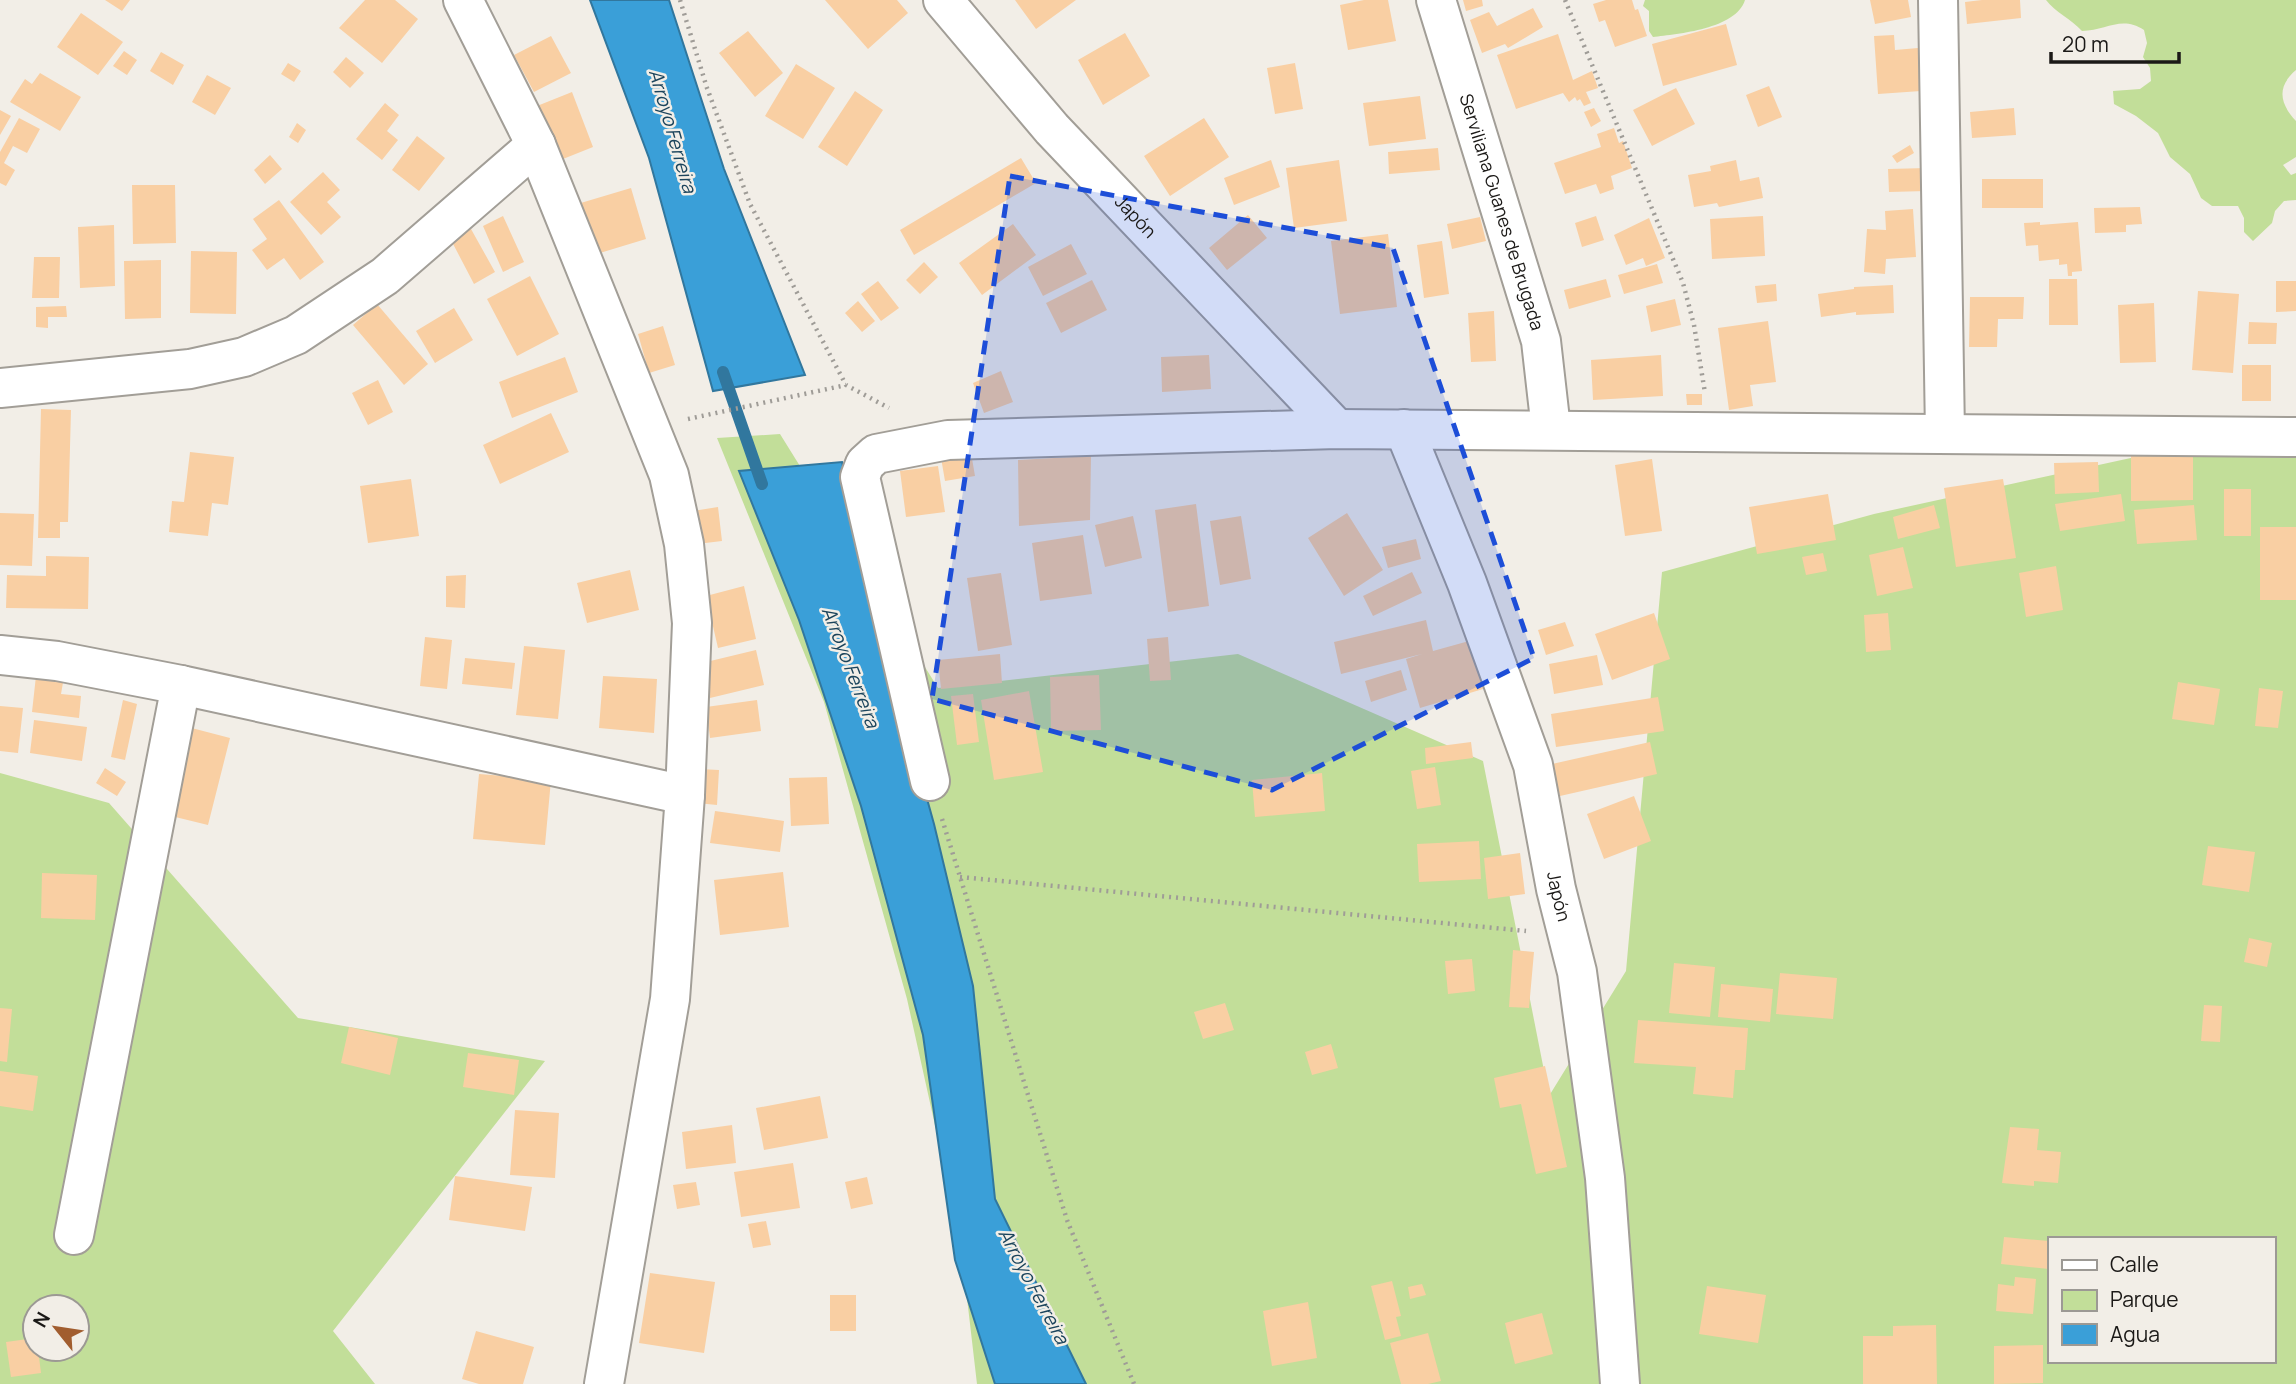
<svg xmlns="http://www.w3.org/2000/svg" width="2296" height="1384" font-family="Manrope,sans-serif">
<rect width="100%" height="100%" fill="#f2eee7"/>
<path fill="#c2de99" fill-rule="evenodd" d="M1645,0H1745C1736,29 1678,34 1653,37L1649,31V11L1643,6Z
M2046,0H2296V70C2276,87 2280,104 2296,121V157L2283,165L2291,175L2296,173V200L2284,201L2275,211L2272,223L2253,241L2244,232V218L2238,206H2212L2201,198L2190,174L2170,157L2158,133L2136,116L2114,104L2113,91L2140,89L2151,81L2150,68L2143,57L2147,43L2144,30C2121,15 2106,31 2082,31C2071,19 2055,12 2046,0Z
M2296,422V1384H977L960,1238L907,999L824,702L717,438L780,434L938,688L1238,654L1483,761L1549,1096L1626,971L1662,572L1874,514ZM2049,1239H2273V1361H2049Z
M0,773L109,803L298,1018L545,1061L333,1331L375,1384H0ZM35,1307H77V1349H35Z"/>
<path fill="#3a9fd8" stroke="#31779e" stroke-width="2" d="M590,0H669L724,169L805,375L713,391L649,158Z
M842,462L882,637L934,824L973,986L995,1199L1086,1384H995L955,1260L923,1035L861,806L799,620L739,471Z"/>
<g fill="none" stroke-linecap="round" stroke-linejoin="round">
<path stroke="#31779e" stroke-width="12" d="M723,372L762,484"/>
</g>
<path fill="#f9cfa3" d="M105,0H130L122,11Z
M365,0H395L418,19L382,63L339,28Z
M825,0H897L908,13L868,49Z
M1015,0H1076L1036,29Z
M1364,0H1388L1396,41L1348,50L1340,5Z
M1463,0H1482L1483,6L1466,11Z
M1606,0H1632L1635,10L1638,9L1647,36L1615,47L1605,20L1599,22L1593,4Z
M1870,0H1908L1911,17L1875,24Z
M1982,0H2020L2021,18L1967,24L1965,2Z
M1533,8L1543,27L1508,48L1505,44L1482,53L1470,20L1489,12L1497,26Z
M81,13L123,42L98,75L57,47Z
M1726,24L1737,65L1663,86L1652,44Z
M748,31L783,73L755,97L719,53Z
M1125,33L1150,76L1103,105L1078,60Z
M1558,34L1573,80L1592,71L1598,88L1586,92L1591,103L1584,106L1580,99L1577,101L1575,97L1569,102L1563,93L1516,109L1497,55Z
M1894,35L1895,50L1918,48L1921,91L1878,94L1874,36Z
M551,36L571,73L534,92L514,55Z
M124,51L137,60L127,75L113,66Z
M161,52L184,65L173,85L150,71Z
M346,57L364,73L350,88L333,72Z
M288,63L301,71L294,82L281,74Z
M1295,63L1303,109L1275,114L1267,68Z
M796,64L835,88L803,139L765,116Z
M40,73L81,97L60,131L10,102L25,79L32,84Z
M207,75L231,88L215,115L192,102Z
M1769,86L1782,117L1758,127L1746,95Z
M1676,88L1695,124L1652,146L1633,110Z
M855,91L883,110L847,166L818,147Z
M572,92L593,147L558,161L537,106Z
M1420,96L1426,139L1369,146L1363,103Z
M385,103L399,115L387,131L398,140L382,160L356,139Z
M1594,108L1601,121L1591,127L1584,112Z
M2014,108L2016,135L1972,138L1970,112Z
M0,110L11,116L0,135Z
M19,118L40,129L27,153L13,146L4,163L15,170L6,186L0,183V152Z
M1204,118L1229,157L1170,196L1144,156Z
M297,123L306,130L298,143L289,137Z
M1614,128L1619,143L1623,141L1632,168L1611,176L1614,189L1600,194L1596,184L1565,194L1554,163L1601,147L1597,134Z
M417,136L445,158L419,191L392,170Z
M1910,145L1914,153L1897,163L1892,156Z
M1438,148L1440,170L1389,174L1388,152Z
M270,155L282,169L265,184L254,170Z
M1021,158L1036,183L914,255L900,230Z
M1271,160L1280,187L1234,205L1224,178Z
M1339,160L1347,221L1294,228L1286,168Z
M1736,160L1740,181L1759,177L1763,198L1719,207L1717,203L1694,207L1688,175L1711,171L1710,166Z
M1927,168V191L1889,192L1888,169Z
M323,172L340,190L327,202L341,217L321,235L290,202Z
M1982,179H2043V208H1982Z
M132,185H175L176,243L133,244Z
M631,188L646,239L590,256L574,205Z
M279,200L324,262L300,280L284,258L267,270L252,250L267,239L253,219Z
M2140,207L2142,224L2126,225V232L2095,233L2094,208Z
M1913,209L1916,257L1886,259L1885,274L1864,272L1867,229L1886,230L1885,211Z
M1248,215L1267,238L1227,270L1209,248Z
M503,216L524,262L503,272L483,226Z
M1596,216L1604,240L1582,247L1575,223Z
M1763,216L1765,256L1712,259L1710,219Z
M1480,217L1486,241L1452,249L1447,224Z
M1649,218L1665,258L1646,266L1643,258L1626,265L1614,235Z
M2040,222V225L2078,222L2082,271L2072,272V276H2068L2067,264L2059,265V259L2039,261L2038,245L2026,246L2024,223Z
M1013,224L1036,255L982,295L959,263Z
M114,225L115,286L80,288L78,227Z
M471,229L495,272L474,284L451,240Z
M1388,234L1397,307L1340,314L1331,241Z
M1442,241L1449,294L1424,298L1417,245Z
M1071,244L1087,274L1043,296L1028,267Z
M191,251L237,252L236,314L190,313Z
M34,257H60L59,298H32Z
M161,260V318L125,319L124,261Z
M924,262L938,277L920,294L906,280Z
M1657,264L1663,283L1624,294L1618,275Z
M530,276L559,334L517,356L487,299Z
M1606,279L1611,297L1569,309L1564,290Z
M2049,279H2077L2078,325H2049Z
M1092,280L1107,310L1061,333L1046,303Z
M878,281L899,308L881,321L861,294Z
M2276,281H2296V311L2276,312Z
M1776,284L1777,301L1757,303L1755,286Z
M1893,285L1894,313L1856,315V312L1821,317L1818,294L1854,289V287Z
M2198,291L2239,294L2233,373L2192,370Z
M1970,297H2024L2023,319H1998L1997,347H1969Z
M1675,299L1681,325L1651,332L1646,306Z
M858,301L875,321L862,332L845,313Z
M2154,303L2156,362L2120,363L2118,305Z
M377,304L428,364L404,385L353,325Z
M66,306L67,317H48V328L36,327V307Z
M454,308L473,340L435,363L416,331Z
M1494,311L1496,361L1471,362L1468,313Z
M1768,321L1776,382L1750,385L1753,406L1729,410L1718,328Z
M2249,322L2277,323L2276,344H2248Z
M663,326L675,365L649,373L638,334Z
M1209,355L1211,389L1162,392L1161,357Z
M1661,355L1663,396L1593,400L1591,360Z
M565,357L578,392L512,418L499,382Z
M2242,365H2271V401H2242Z
M1001,371L1013,402L984,413L973,383Z
M378,380L393,412L368,425L352,393Z
M1686,394H1702V405H1687Z
M41,409L71,410L68,522H60V538H38Z
M551,413L569,452L500,484L483,445Z
M969,441L975,476L945,481L939,446Z
M190,452L234,457L228,505L212,503L208,536L169,532L172,501L184,502Z
M2131,455H2193V500L2131,501Z
M1091,456L1090,520L1019,526L1018,460Z
M1652,459L1662,531L1625,536L1615,465Z
M2098,462L2099,492L2055,494L2054,463Z
M938,466L945,512L906,517L900,471Z
M411,479L419,536L368,543L360,486Z
M2003,479L2016,558L1956,567L1944,488Z
M2224,489H2251V536H2224Z
M1828,494L1836,540L1757,554L1749,507Z
M2121,494L2125,521L2060,531L2055,504Z
M1196,504L1209,606L1168,612L1155,510Z
M1934,505L1940,528L1898,539L1893,517Z
M2194,505L2197,540L2137,544L2134,510Z
M718,507L722,541L697,544L693,511Z
M0,513L34,514L32,566L0,565Z
M1347,513L1383,570L1344,596L1308,538Z
M1133,516L1142,558L1105,567L1095,525Z
M1241,516L1251,579L1220,585L1210,521Z
M2260,527H2296V600H2260Z
M1083,535L1092,594L1040,601L1032,543Z
M1416,539L1421,559L1388,568L1382,547Z
M1903,547L1913,588L1877,596L1869,555Z
M1823,553L1827,571L1806,575L1802,557Z
M46,556L89,557L88,609L6,608L7,575L46,576Z
M2056,566L2063,610L2026,617L2019,573Z
M630,570L639,610L587,623L577,583Z
M1412,572L1422,593L1373,616L1363,596Z
M1001,573L1012,645L978,651L967,578Z
M466,575L465,608L446,607V576Z
M744,586L756,639L718,648L706,596Z
M1654,613L1670,659L1612,680L1595,634Z
M1888,613L1891,650L1866,652L1864,615Z
M1426,620L1433,651L1469,641L1483,689L1420,708L1406,659L1422,654L1341,674L1334,642Z
M1565,622L1574,646L1546,655L1538,630Z
M425,637L452,640L447,689L420,686Z
M1168,637L1171,680L1150,681L1147,639Z
M524,646L565,650L558,719L516,715Z
M756,650L764,685L710,698L702,663Z
M1000,654L1002,683L941,689L938,660Z
M1597,655L1603,685L1554,694L1549,664Z
M465,658L515,663L512,689L462,684Z
M37,667L65,671L61,694L81,696L79,718L32,712Z
M1401,670L1407,690L1371,702L1365,681Z
M1099,675L1101,730L1051,731L1050,677Z
M603,676L657,679L654,733L599,728Z
M2178,682L2220,689L2214,725L2172,719Z
M2259,688L2283,691L2278,728L2255,726Z
M1029,691L1043,772L994,780L981,700Z
M973,694L979,742L957,745L951,696Z
M1658,697L1664,731L1556,747L1551,714Z
M123,700L137,704L125,760L111,757Z
M757,700L761,731L710,738L706,707Z
M0,706L23,708L18,753L0,751Z
M34,720L87,727L82,761L30,753Z
M184,726L230,738L208,825L163,814Z
M1471,742L1473,758L1426,764L1425,748Z
M1650,742L1657,774L1560,796L1552,764Z
M1435,767L1441,805L1417,809L1411,771Z
M105,768L126,782L117,796L96,783Z
M699,769L719,770L717,805L697,803Z
M1322,773L1325,811L1255,817L1252,780Z
M479,774L551,780L545,845L473,839Z
M827,777L829,824L791,826L789,778Z
M1634,796L1651,841L1604,859L1587,814Z
M715,811L784,821L780,852L710,843Z
M1479,841L1481,879L1419,882L1417,844Z
M2208,846L2255,852L2249,892L2202,885Z
M1520,853L1525,894L1488,899L1484,858Z
M783,872L789,927L720,935L714,880Z
M42,873L97,875L95,920L41,918Z
M2249,938L2272,943L2267,967L2244,962Z
M1513,950L1534,952L1529,1008L1509,1007Z
M1472,959L1475,991L1448,994L1445,961Z
M1674,963L1715,967L1710,1017L1669,1013Z
M1780,973L1837,978L1833,1019L1776,1014Z
M1721,984L1773,989L1770,1022L1718,1017Z
M1225,1003L1234,1030L1203,1039L1194,1012Z
M2204,1005L2222,1006L2220,1042L2201,1041Z
M0,1008L12,1009L7,1062L0,1061Z
M1638,1020L1748,1028L1745,1070H1735L1733,1098L1693,1094L1696,1067L1634,1063Z
M349,1027L398,1038L390,1075L341,1063Z
M1331,1044L1338,1068L1312,1075L1305,1052Z
M468,1053L519,1060L514,1095L463,1087Z
M1545,1066L1567,1167L1536,1174L1521,1104L1500,1108L1494,1078Z
M0,1071L38,1076L33,1111L0,1106Z
M820,1096L828,1138L764,1150L756,1108Z
M515,1110L559,1113L555,1178L510,1175Z
M732,1125L736,1163L686,1169L682,1132Z
M2010,1127L2039,1129L2037,1150L2061,1152L2058,1183L2034,1181V1186L2002,1183Z
M793,1163L800,1208L741,1217L734,1172Z
M455,1176L532,1187L525,1231L449,1220Z
M867,1177L873,1204L851,1209L845,1182Z
M696,1182L700,1205L677,1209L673,1185Z
M766,1221L771,1245L753,1248L748,1224Z
M2004,1237L2049,1241V1269L2001,1264Z
M650,1273L715,1282L704,1353L639,1343Z
M2015,1277L2036,1279L2033,1314L1996,1311L1998,1284L2014,1286Z
M1392,1281L1401,1316L1396,1317L1401,1336L1385,1340L1371,1286Z
M1422,1284L1426,1295L1410,1299L1408,1287Z
M1707,1286L1766,1295L1758,1343L1699,1334Z
M830,1295H856V1331H830Z
M1308,1302L1317,1358L1272,1366L1263,1311Z
M1542,1313L1553,1354L1515,1364L1505,1323Z
M1936,1325L1937,1384H1863V1336H1893V1326Z
M476,1331L534,1347L523,1384H479L462,1379Z
M1428,1333L1441,1381L1428,1384H1401L1390,1343Z
M35,1338V1349H38L41,1373L11,1377L6,1342Z
M2043,1345V1383L1994,1384V1346Z"/>
<g fill="none" stroke-linecap="round" stroke-linejoin="round">
<defs>
<g id="minor">
<path d="M463,0L536,145L669,475L684,544L692,623L685,795L670,999L604,1384"/>
<path id="s1" d="M943,0L1052,129L1337,429"/>
<path id="s2" d="M1436,0L1541,341L1551,429"/>
<path d="M1938,0L1945,434"/>
<path d="M0,388L190,369L244,357L296,335L385,276L536,145"/>
<path id="s3" d="M1404,429L1467,583L1533,765L1556,889L1577,972L1605,1178L1620,1384"/>
<path d="M0,655L57,661L181,685L685,795"/>
<path d="M930,781L860,477L865,464L876,454L948,440L1337,429L2296,437"/>
<path d="M74,1235L181,685"/>
</g>
</defs>
<use href="#minor" stroke="#a29e97" stroke-width="42"/>
<path stroke="#9f9c97" stroke-width="4.5" stroke-dasharray="2 5" stroke-linecap="butt" d="M680,0L707,88L750,204L846,385L889,408
M1565,0L1683,283L1694,325L1705,393
M688,419L846,385
M942,819L1067,1220L1134,1384
M960,877L1526,931"/>
<use href="#minor" stroke="#fff" stroke-width="38"/>
</g>
<path fill="#1d4ed8" fill-opacity="0.2" stroke="#1d4ed8" stroke-width="5" stroke-dasharray="14 9" stroke-linejoin="round" d="M1010,176L1393,248L1534,658L1272,790L932,699Z"/>
<g text-anchor="middle" stroke-width="5" stroke-linejoin="round" paint-order="stroke">
<g font-size="18" fill="#1b1917" stroke="#f2eee7">
<text dy="6" stroke="none"><textPath href="#s2" startOffset="222">Serviliana Guanes de Brugada</textPath></text>
<text dy="6" stroke="none"><textPath href="#s1" startOffset="290">Japón</textPath></text>
<text dy="6" stroke="none"><textPath href="#s3" startOffset="494">Japón</textPath></text>
</g>
<g font-size="19" font-style="italic" fill="#1b445c" stroke="#f2eee7">
<text transform="translate(673 131) rotate(74)" y="7">Arroyo Ferreira</text>
<text transform="translate(851 667) rotate(69)" y="7">Arroyo Ferreira</text>
<text transform="translate(1034 1286) rotate(62)" y="7">Arroyo Ferreira</text>
</g>
</g>
<rect x="2048" y="1237" width="228" height="126" fill="#f2eee7" stroke="#9c9994" stroke-width="2"/>
<rect x="2062" y="1260" width="35" height="10" fill="#ffffff" stroke="#9c9994" stroke-width="2"/>
<text x="2110" y="1272" font-size="21" fill="#1b1917">Calle</text>
<rect x="2062" y="1290" width="35" height="21" fill="#c2de99" stroke="#9c9994" stroke-width="2"/>
<text x="2110" y="1307" font-size="21" fill="#1b1917">Parque</text>
<rect x="2062" y="1324" width="35" height="21" fill="#3a9fd8" stroke="#9c9994" stroke-width="2"/>
<text x="2110" y="1342" font-size="21" fill="#1b1917">Agua</text>
<g transform="translate(56 1328) rotate(300)"><circle r="33" fill="#f2eee7" stroke="#9c9994" stroke-width="2"/>
<path d="M0-5L12 26L0 18L-12 26Z" fill="#a15d2f"/>
<text y="-10" font-size="19" font-weight="bold" text-anchor="middle" fill="#1b1917">N</text>
</g>
<path d="M2051 52v10h128v-10" fill="none" stroke="#1b1917" stroke-width="3.5"/>
<text x="2062" y="52" font-size="21" fill="#1b1917" stroke="#f2eee7" stroke-width="5" paint-order="stroke">20 m</text>
</svg>
